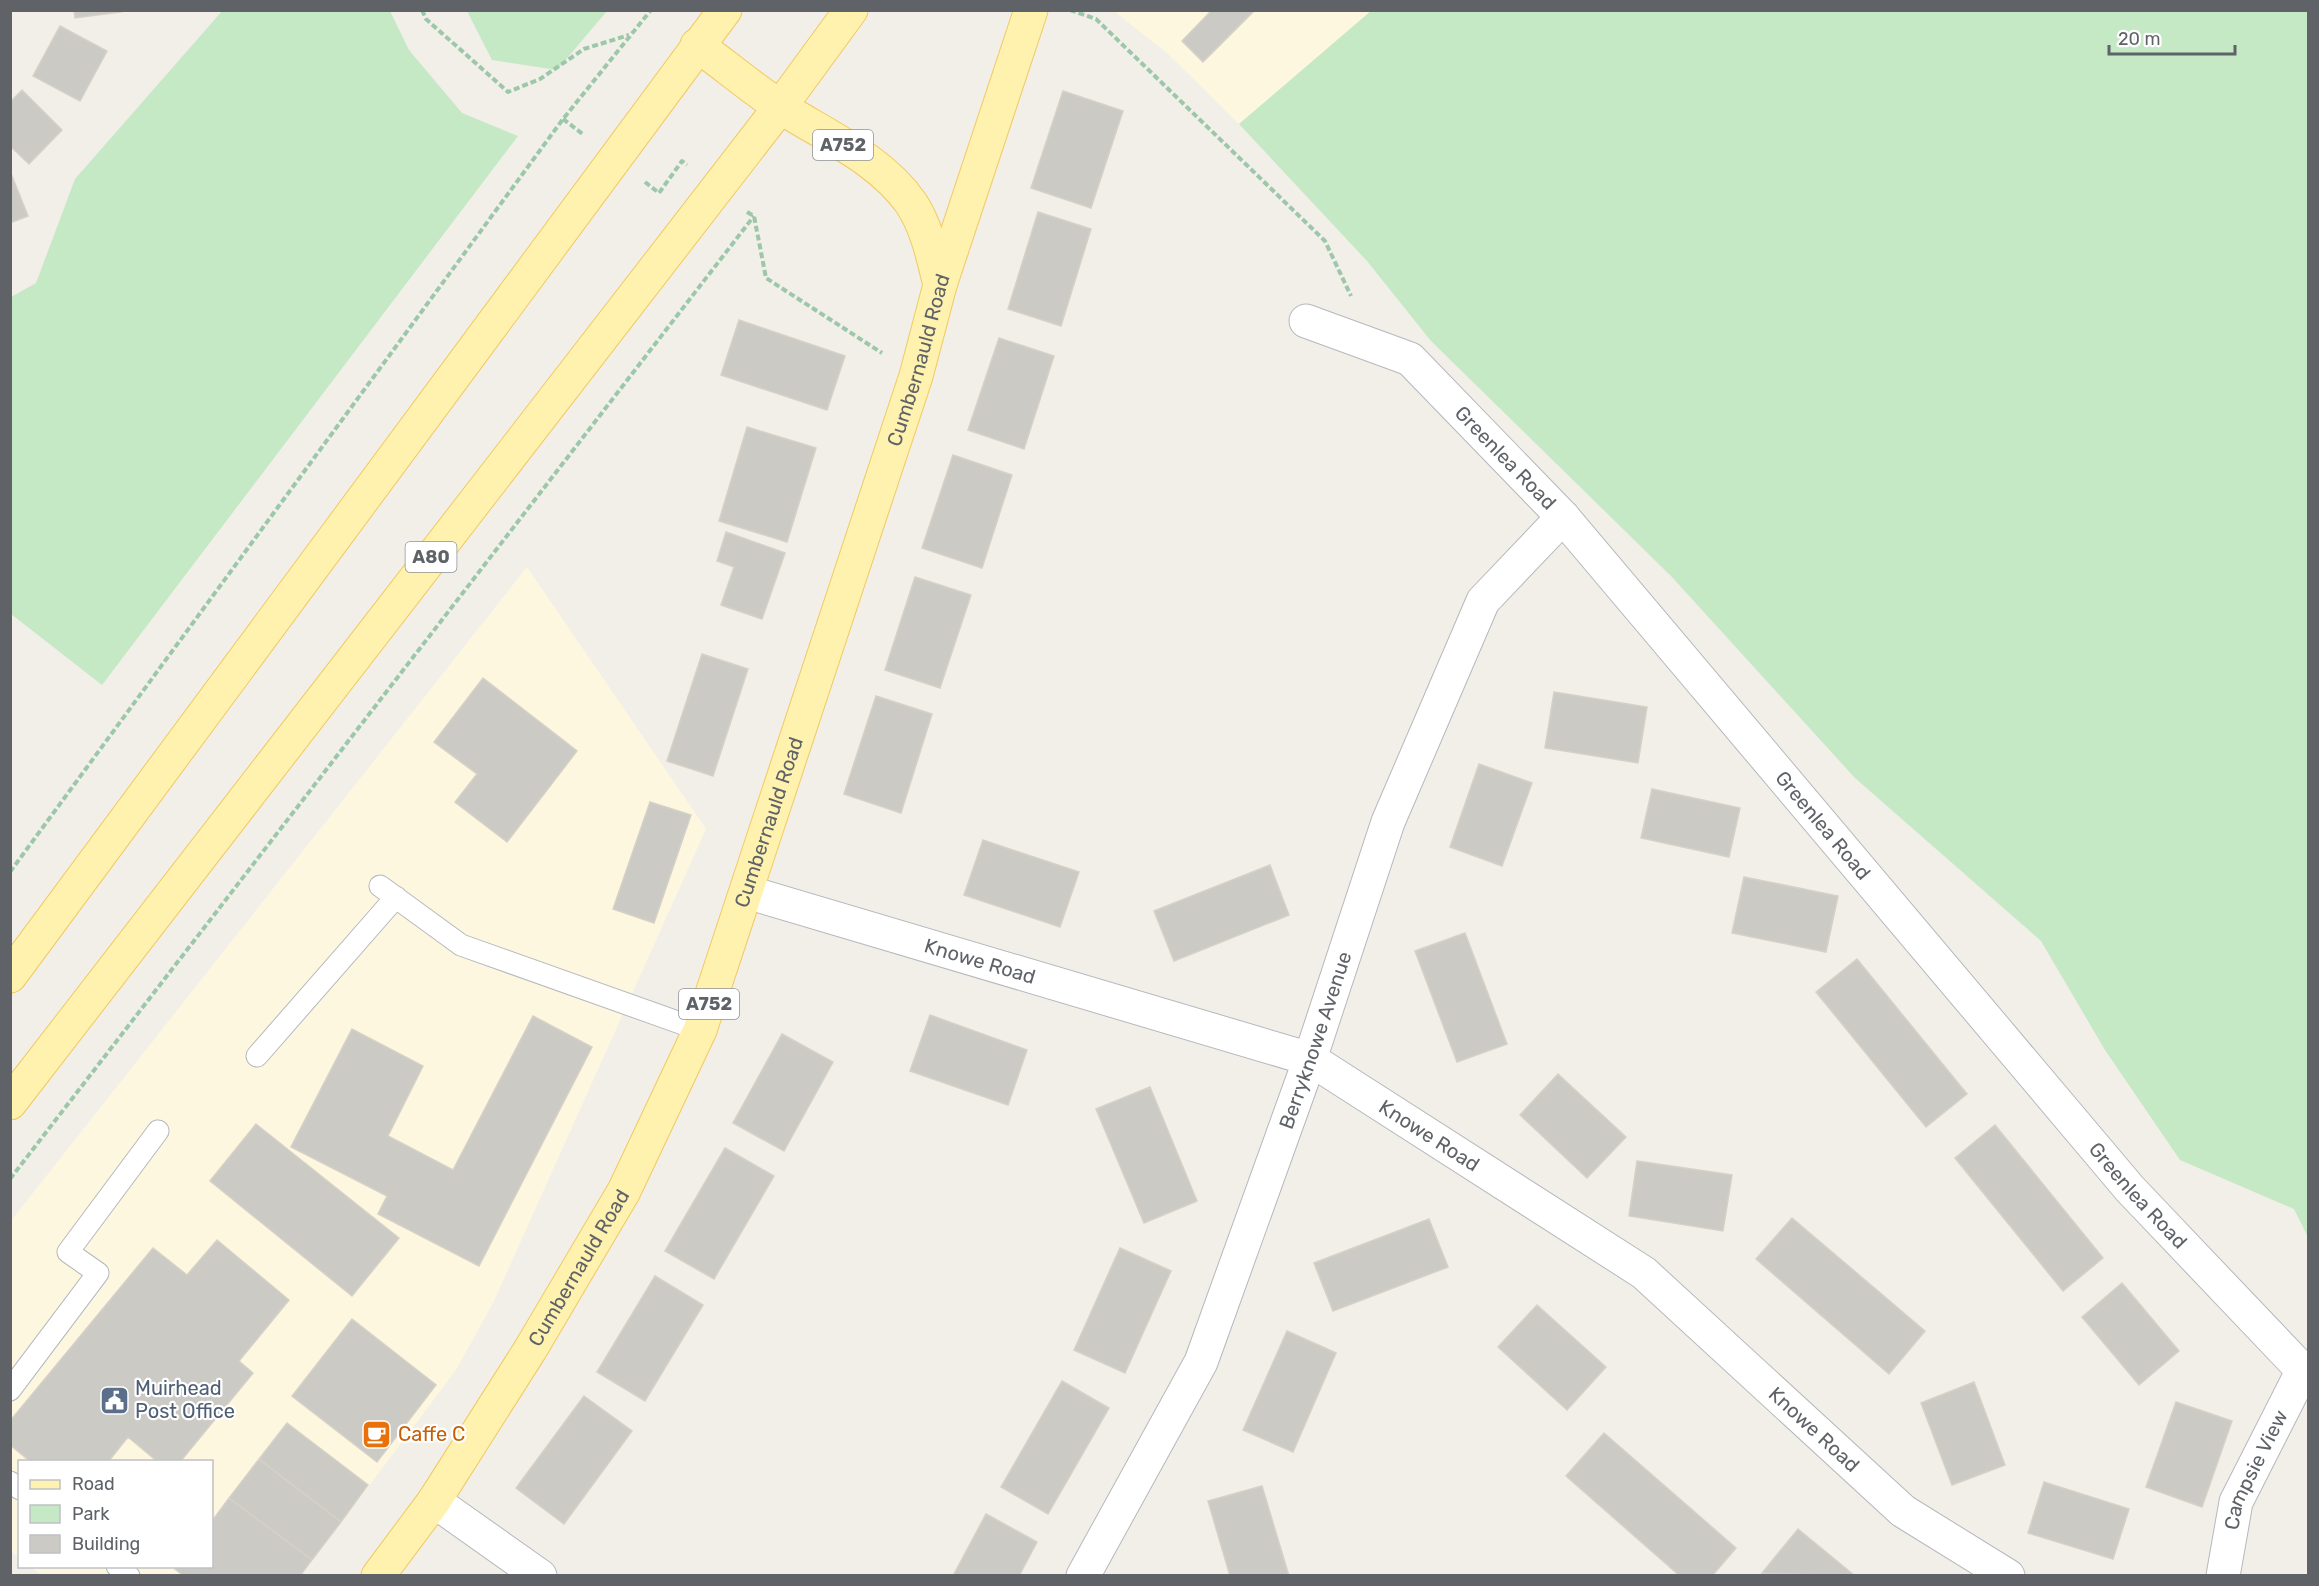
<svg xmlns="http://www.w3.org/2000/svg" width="2319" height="1586" font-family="Rubik,sans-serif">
<rect width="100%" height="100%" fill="#f1efe8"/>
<path fill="#fef7e0" d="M1114,11H1372L1239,124L1168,54Z
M527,567L706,829L493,1303L456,1370L302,1575L43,1576L31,1567L212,1566V1462H20L19,1558L11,1551L10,1222Z"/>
<path fill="#c5e8c5" d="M223,10L390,11L409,50L462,113L518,136L102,685L11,614V297L36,283L75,179Z
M1372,10L2308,11V1237L2294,1209L2180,1160L2105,1050L2041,941L1855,778L1671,576L1431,341L1367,261L1239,124Z
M467,11H607L557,70L492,60Z"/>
<path fill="#cccac5" stroke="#d6d1c6" stroke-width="1.5" d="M74,10H120L121,12L75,18Z
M1212,10H1255L1203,62L1182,41Z
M60,26L107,51L80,101L33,76Z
M22,90L62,130L29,164L10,146V102Z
M1063,91L1123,111L1091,208L1031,188Z
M10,171L28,216L10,223Z
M1038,212L1091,229L1061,326L1008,309Z
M739,320L845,356L827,410L721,375Z
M999,338L1054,356L1024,449L968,430Z
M747,427L816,448L787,542L719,521Z
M953,455L1012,475L982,568L922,548Z
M726,532L785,553L762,619L721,605L734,567L717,561Z
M915,577L971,595L940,688L885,670Z
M702,654L748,669L713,776L667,761Z
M483,678L577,751L507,842L455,802L477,774L434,742Z
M1554,692L1647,707L1638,763L1545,748Z
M876,696L932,714L901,813L844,794Z
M1479,764L1532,783L1502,866L1450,847Z
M1652,789L1740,808L1729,857L1641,838Z
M650,802L691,815L654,923L613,909Z
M983,840L1079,872L1060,927L964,895Z
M1270,865L1289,915L1174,961L1154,911Z
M1744,877L1838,896L1826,952L1732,933Z
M1465,933L1507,1044L1457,1062L1415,951Z
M1857,959L1967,1094L1926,1127L1816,992Z
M930,1015L1027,1050L1008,1105L910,1071Z
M533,1016L592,1047L479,1266L378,1214L387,1196L291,1147L352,1029L423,1066L388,1136L453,1170Z
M782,1034L833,1062L784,1151L733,1123Z
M1558,1074L1626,1137L1587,1178L1520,1115Z
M1150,1087L1197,1201L1144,1223L1096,1109Z
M256,1124L399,1238L352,1296L210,1181Z
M1995,1125L2103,1258L2063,1291L1955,1158Z
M725,1148L774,1176L714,1279L665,1251Z
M1637,1161L1732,1175L1723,1231L1629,1216Z
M1792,1218L1925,1331L1889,1374L1756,1259Z
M1429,1219L1448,1267L1333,1311L1314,1263Z
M217,1240L289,1300L239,1361L253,1373L180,1462H158L128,1437L108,1462H31L10,1445V1421L153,1248L187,1275Z
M1120,1248L1171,1271L1125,1373L1074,1350Z
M655,1276L703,1305L645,1401L597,1372Z
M2122,1283L2179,1351L2139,1385L2082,1317Z
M1537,1305L1606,1367L1567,1410L1498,1347Z
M352,1319L436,1385L377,1462L292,1396Z
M1287,1331L1336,1353L1293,1452L1243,1430Z
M1062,1381L1109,1408L1048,1514L1001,1487Z
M1974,1382L2005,1465L1952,1485L1921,1403Z
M584,1396L632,1431L564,1524L516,1488Z
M2176,1402L2232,1421L2202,1507L2146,1487Z
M287,1423L368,1485L341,1522L259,1459Z
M1604,1433L1736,1548L1712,1576H1680L1566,1476Z
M259,1459L341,1522L312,1560L229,1498Z
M2044,1482L2129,1509L2113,1559L2028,1533Z
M1262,1486L1289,1576H1230L1208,1501Z
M229,1498L312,1560L300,1576H184L175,1569L177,1566H212V1521Z
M986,1514L1037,1542L1019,1576H953Z
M1798,1529L1855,1576L1762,1573Z"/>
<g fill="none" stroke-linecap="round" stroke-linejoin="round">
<defs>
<path id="service" d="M380,886L461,945L700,1030
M257,1056L396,897
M10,1390L98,1273L68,1252L158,1131
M10,1482L20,1489
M117,1566L129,1576"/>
<g id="minor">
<path id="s1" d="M1306,321L1410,359L1563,517L2130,1189L2308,1376"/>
<path id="s2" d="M747,892L1310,1059L1644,1273L1903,1511L2008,1576"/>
<path d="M434,1501L540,1576"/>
<path id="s3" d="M1083,1576L1201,1362L1310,1059L1388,822L1483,601L1563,517"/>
<path id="s4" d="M2223,1576L2236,1502L2303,1370"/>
</g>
<g id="primary">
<path d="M697,45C726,66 753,89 782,108C826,136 880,159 911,203C927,227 933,257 940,285"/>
<path d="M10,976L725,10"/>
<path d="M10,1103L780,107L851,10"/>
<path id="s5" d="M378,1576L434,1501L530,1350L624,1191L700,1030L916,376L940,285L1031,10"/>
</g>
</defs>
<use href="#service" stroke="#b5b8bc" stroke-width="23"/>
<use href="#minor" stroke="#b5b8bc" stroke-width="35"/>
<use href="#primary" stroke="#f2c960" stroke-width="35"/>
<path stroke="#9cc7a9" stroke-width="4" stroke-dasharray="6 3" stroke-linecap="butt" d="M422,10L426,19L508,92L540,79L584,49L629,35
M1070,10L1096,19L1325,241L1351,296
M563,119L584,135
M645,182L659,193L682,161L687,165
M747,212L754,216L766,278L882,353
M10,872L563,119L651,10
M10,1179L754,216"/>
<use href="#service" stroke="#fff" stroke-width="21"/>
<use href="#minor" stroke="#fff" stroke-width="33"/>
<use href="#primary" stroke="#fff2af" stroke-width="33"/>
</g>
<defs>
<symbol id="civic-square" viewBox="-11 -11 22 22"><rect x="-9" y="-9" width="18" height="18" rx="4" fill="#5c6f8a" stroke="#fff"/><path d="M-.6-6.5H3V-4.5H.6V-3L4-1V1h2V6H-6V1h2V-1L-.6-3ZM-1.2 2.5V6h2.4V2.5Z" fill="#fff"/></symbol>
<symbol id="cafe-square" viewBox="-11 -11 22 22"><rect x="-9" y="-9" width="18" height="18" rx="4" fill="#e8710a" stroke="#fff"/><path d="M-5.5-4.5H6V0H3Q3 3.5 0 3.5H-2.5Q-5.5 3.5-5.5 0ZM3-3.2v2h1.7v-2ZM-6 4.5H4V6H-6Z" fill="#fff"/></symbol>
</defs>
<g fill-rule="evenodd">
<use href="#civic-square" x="98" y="1384" width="33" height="33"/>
<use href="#cafe-square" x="360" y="1418" width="33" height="33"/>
</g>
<g text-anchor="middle" stroke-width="4.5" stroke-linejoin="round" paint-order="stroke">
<g fill="#fff" stroke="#8f9295" stroke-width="1.5">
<rect x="813" y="130" width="60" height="30" rx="4.5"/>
<rect x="405.5" y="542" width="51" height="30" rx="4.5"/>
<rect x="679" y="989" width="60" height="30" rx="4.5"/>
</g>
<g font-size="18" font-weight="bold" fill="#5f6368">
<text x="843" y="151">A752</text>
<text x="431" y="563">A80</text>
<text x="709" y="1010">A752</text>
</g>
<g font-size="20" fill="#5f6368" stroke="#fff">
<text dy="7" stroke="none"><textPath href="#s5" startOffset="1340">Cumbernauld Road</textPath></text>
<text dy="7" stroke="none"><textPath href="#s1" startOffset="248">Greenlea Road</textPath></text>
<text dy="7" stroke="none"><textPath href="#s5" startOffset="854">Cumbernauld Road</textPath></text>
<text dy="7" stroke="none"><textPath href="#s1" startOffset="734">Greenlea Road</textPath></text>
<text dy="7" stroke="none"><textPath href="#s2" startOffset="243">Knowe Road</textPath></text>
<text dy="7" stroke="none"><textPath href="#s3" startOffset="586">Berryknowe Avenue</textPath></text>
<text dy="7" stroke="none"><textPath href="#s2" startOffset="729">Knowe Road</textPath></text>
<text dy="7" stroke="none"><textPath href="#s1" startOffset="1220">Greenlea Road</textPath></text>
<text dy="7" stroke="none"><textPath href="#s5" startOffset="368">Cumbernauld Road</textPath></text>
<text dy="7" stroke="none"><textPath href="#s2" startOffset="1215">Knowe Road</textPath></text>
<text dy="7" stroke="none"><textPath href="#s4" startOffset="112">Campsie View</textPath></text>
</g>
<g font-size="20" fill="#4e5e75" stroke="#fff" text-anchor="start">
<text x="135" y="1395">Muirhead<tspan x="135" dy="23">Post Office</tspan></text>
</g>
<g font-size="20" fill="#c56008" stroke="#fff" text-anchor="start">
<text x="398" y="1441">Caffe C</text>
</g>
</g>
<rect width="2319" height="1586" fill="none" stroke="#5f6368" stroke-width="24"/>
<rect x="18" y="1460" width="195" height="108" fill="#ffffff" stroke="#bfc1c3" stroke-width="1.5"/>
<rect x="30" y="1480" width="30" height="9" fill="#fff2af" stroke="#bfc1c3" stroke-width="1.5"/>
<text x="72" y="1490" font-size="18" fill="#5f6368">Road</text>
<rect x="30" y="1505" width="30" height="18" fill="#c5e8c5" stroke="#bfc1c3" stroke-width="1.5"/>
<text x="72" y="1520" font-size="18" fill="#5f6368">Park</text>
<rect x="30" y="1535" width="30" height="18" fill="#cccac5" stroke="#bfc1c3" stroke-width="1.5"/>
<text x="72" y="1550" font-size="18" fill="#5f6368">Building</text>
<path d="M2109 45v9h126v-9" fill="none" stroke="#5f6368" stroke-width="3"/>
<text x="2118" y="45" font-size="18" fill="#5f6368" stroke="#ffffff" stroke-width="4.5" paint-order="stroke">20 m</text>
</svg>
